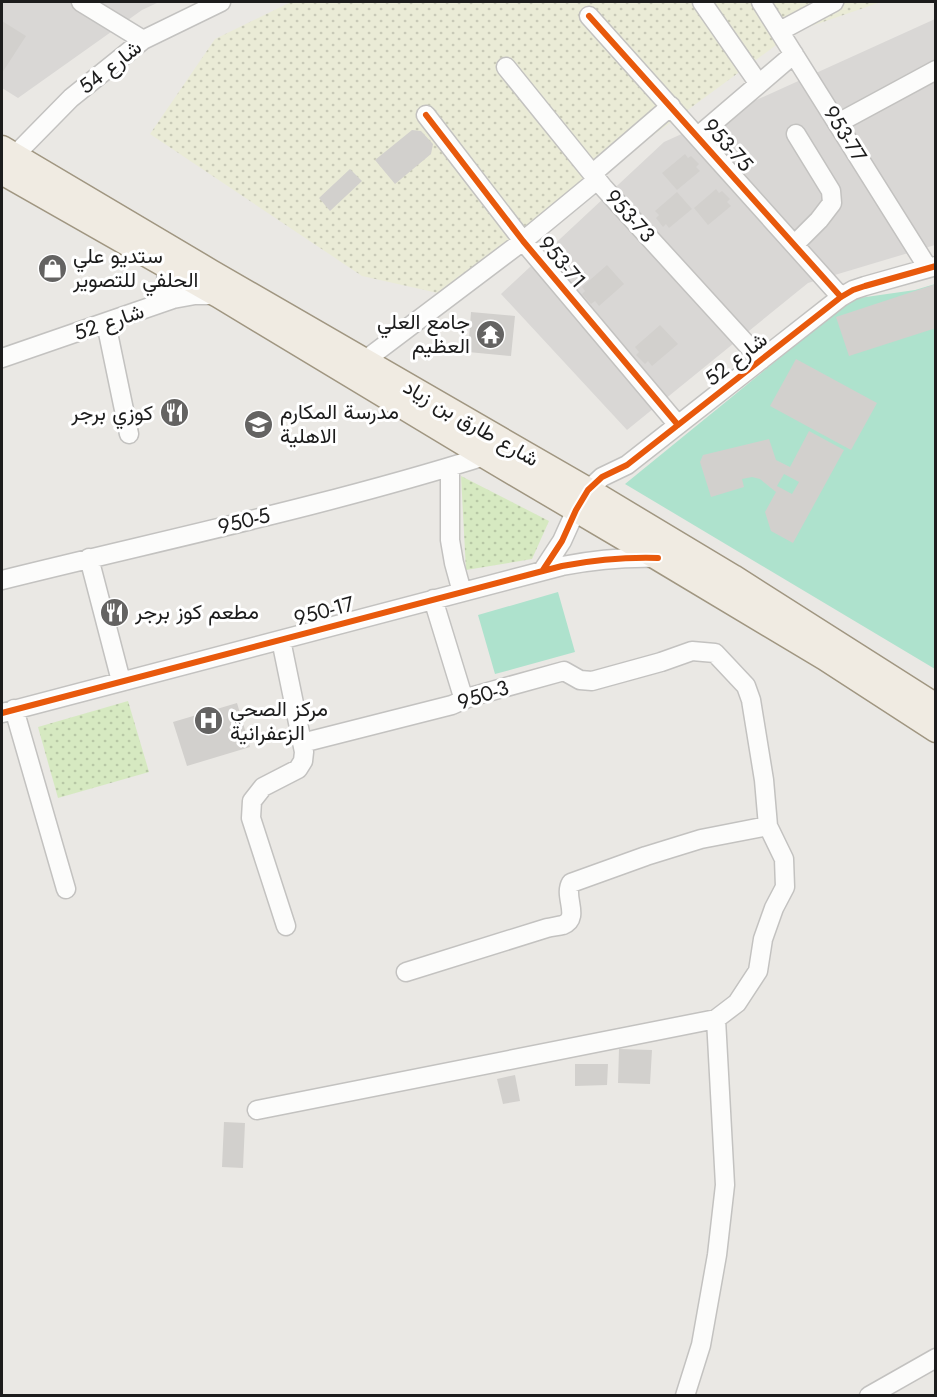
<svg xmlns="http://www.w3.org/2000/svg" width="937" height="1397" font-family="Jost,Vazirmatn,sans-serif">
<defs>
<pattern id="farmland-dots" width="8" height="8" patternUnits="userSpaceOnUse" patternTransform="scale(1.5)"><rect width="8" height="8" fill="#eaebd6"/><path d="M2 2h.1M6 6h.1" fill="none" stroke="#c8c9b7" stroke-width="1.8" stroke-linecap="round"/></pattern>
<pattern id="grass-dots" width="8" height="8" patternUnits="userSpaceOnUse" patternTransform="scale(1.5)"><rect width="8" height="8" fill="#d6e9c1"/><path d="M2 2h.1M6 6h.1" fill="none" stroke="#b7c7a5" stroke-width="1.8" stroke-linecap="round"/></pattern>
</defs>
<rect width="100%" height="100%" fill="#eae8e4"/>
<path fill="#d9d7d5" d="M2,2H159L142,10L18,98L2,88Z
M935,19V245L808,283L627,430L501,294L664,142Z"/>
<path fill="url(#farmland-dots)" d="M291,2H881L794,32L438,293L362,276L150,134L215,39Z"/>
<path fill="url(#grass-dots)" d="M461,476L549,521L532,559L466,570Z
M128,701L149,772L58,798L38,727Z"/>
<path fill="#aee2cd" d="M935,284V669L625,484L852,299L915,290Z
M558,592L575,652L495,674L478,615Z"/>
<path fill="#d2d0cd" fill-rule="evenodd" d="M2,21L26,36L2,73Z
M412,130L421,131L433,144L431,154L395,184L375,160Z
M685,154L688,158L691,156L699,164L696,167L700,171L677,190L662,173Z
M350,169L362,181L330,211L319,198Z
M716,189L719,193L722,191L730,199L727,202L731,206L708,225L694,208Z
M677,192L692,209L669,228L666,224L663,227L656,218L659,215L655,211Z
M607,265L624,284L599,306L595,301L591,304L582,294L585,291L582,287Z
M936,284V328L849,356L836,317Z
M471,312L515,316L511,356L468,352Z
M660,325L678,344L652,366L648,361L645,364L636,355L639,352L635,347Z
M796,359L877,403L851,450L770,406Z
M809,431L844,450L793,543L771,531L765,512L776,492L760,479L752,477L742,479L744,487L711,497L700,462L703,455L769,439L776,460L790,467ZM784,474L799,482L792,494L777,486Z
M237,703L250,747L187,766L173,722Z
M619,1049L652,1050L650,1084L618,1083Z
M575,1064H608L607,1085L575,1086Z
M515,1075L520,1101L503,1104L497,1079Z
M224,1122L245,1123L243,1168L222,1167Z"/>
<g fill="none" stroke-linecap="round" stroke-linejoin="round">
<defs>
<path id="minor" d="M81,2L143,40
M702,2L759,84
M761,2L928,268
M589,16L841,297
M780,31L834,2
M506,67L603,187L761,360
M426,115L523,241L678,425
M838,123L936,70
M698,136L794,54
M15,155L71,98L143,40L221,2
M592,174L671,106
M795,244L819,220L832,203L831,191L796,134
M162,303L166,284L167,266
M106,323L129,434
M2,358L173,299L195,295H217
M364,361L523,241L597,180
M450,467V540L454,563L462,592
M89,558L121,681
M543,570L562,541L576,510L588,490L602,477L627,465L841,297L853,290L865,286L936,266
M2,580C163,540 326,506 485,456
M433,599L464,700
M281,640L304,752L303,761L298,769L263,787L252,801L251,818L286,926
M14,709L66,889
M2,713L562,566C594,560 624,557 656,558
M302,743L452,705L470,697L564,671L580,680L592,681L661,662L692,651L715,653L746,686L751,700L764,780L768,826L784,859L785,887L774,908L763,939L758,971L737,1003L716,1019L725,1185L717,1255L701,1345L685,1396
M406,972L547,928C552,927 558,926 563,925C581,918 563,896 571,883L646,856L701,839L768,826
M257,1110L716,1019
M869,1396L936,1358"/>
<path id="major" d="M2,148L211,272L588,490L733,577L936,706
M2,172L218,295L485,456L658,558L825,658L936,730"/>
</defs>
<use href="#minor" stroke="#c3c2c0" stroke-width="21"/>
<use href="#major" stroke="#a09681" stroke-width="27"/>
<use href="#minor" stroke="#fcfcfb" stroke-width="18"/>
<use href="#major" stroke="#f0ebe2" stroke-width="24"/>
<defs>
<path id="cycleway" d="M589,16L841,297
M426,115L523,241L678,425
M543,570L562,541L576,510L588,490L602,477L627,465L841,297L853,290L865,286L936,266
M2,713L562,566C594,560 626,557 658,558"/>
</defs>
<use href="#cycleway" stroke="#fff" stroke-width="10"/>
<use href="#cycleway" stroke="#e8590c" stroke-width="6"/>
</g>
<defs>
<symbol id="shop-disc" viewBox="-11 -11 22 22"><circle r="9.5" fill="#646362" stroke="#fff"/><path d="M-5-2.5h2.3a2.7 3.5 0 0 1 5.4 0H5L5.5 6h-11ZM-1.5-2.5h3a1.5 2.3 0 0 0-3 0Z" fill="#fff"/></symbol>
<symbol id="temple-disc" viewBox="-11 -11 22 22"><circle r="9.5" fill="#646362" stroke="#fff"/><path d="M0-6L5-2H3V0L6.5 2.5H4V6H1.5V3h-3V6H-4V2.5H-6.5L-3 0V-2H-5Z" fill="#fff"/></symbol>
<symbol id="restaurant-disc" viewBox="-11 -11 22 22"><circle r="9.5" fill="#646362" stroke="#fff"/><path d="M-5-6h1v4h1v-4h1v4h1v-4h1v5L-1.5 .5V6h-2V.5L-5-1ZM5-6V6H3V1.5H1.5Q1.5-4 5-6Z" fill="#fff"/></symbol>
<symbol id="school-disc" viewBox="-11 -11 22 22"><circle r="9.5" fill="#646362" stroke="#fff"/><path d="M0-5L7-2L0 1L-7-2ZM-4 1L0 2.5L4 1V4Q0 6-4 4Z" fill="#fff"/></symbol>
<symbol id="hospital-disc" viewBox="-11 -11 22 22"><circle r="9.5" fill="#646362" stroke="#fff"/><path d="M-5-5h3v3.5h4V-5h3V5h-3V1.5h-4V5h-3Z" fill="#fff"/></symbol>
</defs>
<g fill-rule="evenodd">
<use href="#shop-disc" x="36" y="252" width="33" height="33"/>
<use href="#temple-disc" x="474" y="318" width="33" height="33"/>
<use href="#restaurant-disc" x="158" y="396" width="33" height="33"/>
<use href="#school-disc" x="242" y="408" width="33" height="33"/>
<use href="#restaurant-disc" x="98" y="596" width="33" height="33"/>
<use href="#hospital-disc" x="192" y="704" width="33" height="33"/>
</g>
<g text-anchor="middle" stroke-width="6" stroke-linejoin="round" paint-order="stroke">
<g font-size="21" fill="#1c1c1c" stroke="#fff">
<text transform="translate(110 67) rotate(-38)" y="7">شارع 54</text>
<text transform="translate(845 134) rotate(58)" y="7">953-77</text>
<text transform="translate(728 145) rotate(48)" y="7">953-75</text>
<text transform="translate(630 216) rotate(48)" y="7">953-73</text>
<text transform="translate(562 262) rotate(50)" y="7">953-71</text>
<text transform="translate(109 322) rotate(-19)" y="7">شارع 52</text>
<text transform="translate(736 359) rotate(-38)" y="7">شارع 52</text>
<text transform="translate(471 423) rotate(30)" y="7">شارع طارق بن زياد</text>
<text transform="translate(244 521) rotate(-14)" y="7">950-5</text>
<text transform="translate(324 611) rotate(-15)" y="7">950-17</text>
<text transform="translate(483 695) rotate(-18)" y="7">950-3</text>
</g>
<g font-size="21" fill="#1c1c1c" stroke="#fff" text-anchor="start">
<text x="73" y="263">ستديو علي<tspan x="73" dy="24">الحلفي للتصوير</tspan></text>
<text x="470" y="329" text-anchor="end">جامع العلي<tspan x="470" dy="24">العظيم</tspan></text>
<text x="280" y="419">مدرسة المكارم<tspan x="280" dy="24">الاهلية</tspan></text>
<text x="153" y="420" text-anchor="end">كوزي برجر</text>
<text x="135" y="619">مطعم كوز برجر</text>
<text x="230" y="716">مركز الصحي<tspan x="230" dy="24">الزعفرانية</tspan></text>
</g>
</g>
<rect width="937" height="1397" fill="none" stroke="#1c1c1c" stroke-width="6"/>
</svg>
